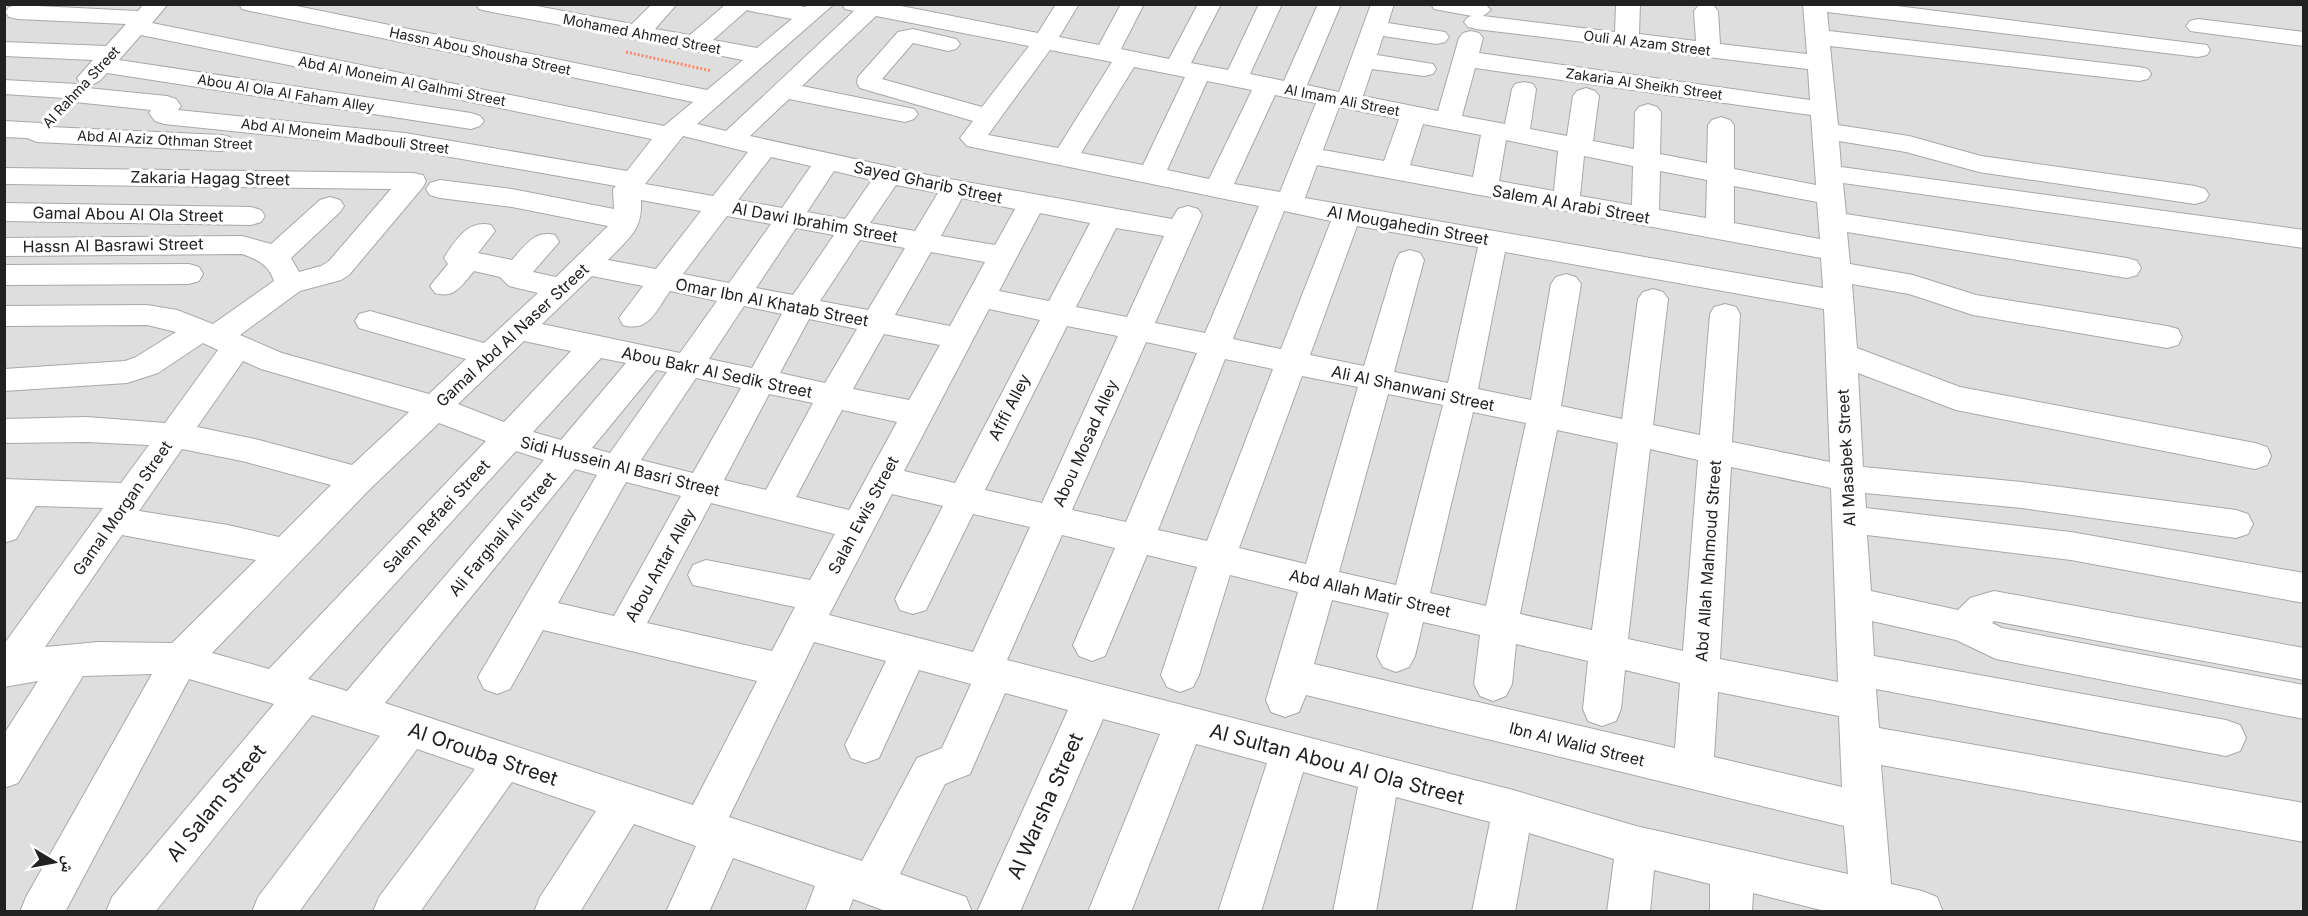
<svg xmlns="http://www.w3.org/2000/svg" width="2308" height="916" font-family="Inter,'Noto Naskh Arabic',sans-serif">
<rect width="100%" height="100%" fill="#f2efe7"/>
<path fill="#dfdede" d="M5,5H2303V911H5Z"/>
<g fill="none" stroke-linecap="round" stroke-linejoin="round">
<defs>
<path id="minor" d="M144,4H168L152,23L664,126L693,102L250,11L242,9L239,4H287L707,90L743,60L487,11L479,9L476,4H526L632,24L652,4H677L655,29L690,35L726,4H791L805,7L808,4H834L697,124L726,131L854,11L845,9L842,4H891L1038,33L1056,4H1079L1059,37L1099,45L1121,4H1144L1121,49L1169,59L1198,4H1221L1191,63L1228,70L1259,4H1282L1250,74L1284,81L1318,4H1341L1307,85L1339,92L1371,4H1394L1388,23L1445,32L1449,37L1445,42L1437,44L1383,36L1377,55L1433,64L1436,69L1433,74L1424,76L1372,69L1363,96L1438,111L1459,38L1463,33L1471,31L1479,33L1483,38L1479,53L1810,100L1808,69L1476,29L1468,27L1464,22L1468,17L1472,16L1434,9L1431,4H1485L1491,10L1483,16L1615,32L1616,4H1640L1639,34L1696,41L1694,11L1698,6H1714L1718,11L1720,44L1807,54L1803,4H1881L2207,45L2210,50L2207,55L2198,57L1827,12L1829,31L2139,67L2148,69L2151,74L2148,79L2139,81L1830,46L1838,125L1909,136L1981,156L2195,186L2205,189L2209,195L2205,201L2195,204L1979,172L1906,152L1839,141L1841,167L2304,230V248L1843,183L1846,214L2127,258L2137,261L2141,268L2137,275L2127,278L1847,232L1850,264L1913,275L1976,295L2167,326L2178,329L2182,337L2178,345L2167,348L1973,315L1909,294L1852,284L1857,348L1960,387L2255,443L2267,447L2271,456L2267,465L2255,469L1956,410L1858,373L1863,467L2022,482L2236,510L2248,514L2253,524L2248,534L2236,538L2022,508L1865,493L1866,508L2071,532L2304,573V603L2071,560L1867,535L1871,591L1958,610L1970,598L1994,591L2304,648V680L1994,621L1992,623L2002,628L2304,685V719L1996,659L1956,640L1872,621L1874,656L2226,720L2240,725L2246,738L2240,751L2226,756L1876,689L1879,728L2304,803V842L1881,765L1891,884L1922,891L1937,897L1943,912H1829L1753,893L1752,912H1710V884L1654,870L1650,912H1607L1614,859L1529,833L1515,912H1472L1490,822L1396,797L1376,912H1333L1358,787L1303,772L1261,912H1218L1267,763L1196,744L1131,912H1088L1160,734L1103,719L1020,912H977L1068,710L1005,693L970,774L945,784L900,874L966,897L972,912H888L853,899L848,912H805L815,886L733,858L709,912H666L696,846L634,824L580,912H534L540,897L596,811L512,782L420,912H373L379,897L475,769L417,749L299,912H252L258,897L380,736L312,715L155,912H106L112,897L274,704L189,679L65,912H20L26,897L152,674L83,676L18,783L4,788V734L38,681L4,687V644L103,508L36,506L16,539L4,543V479L121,483L149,445L87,442L4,443V419L87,417L165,423L218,350L203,343L158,373L127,383L4,391V369L125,361L136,357L176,332L147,325L4,326V306L147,305L177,310L213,324L274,281C269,265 257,259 242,254L4,256V238L242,236L271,244L320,200L330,197L340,200L344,206L340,212L291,258L299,272L321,266L329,261L391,189L4,184V168L413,173L423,175L426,181L423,187L349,275L341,280L300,291L240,335L282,353L429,394L466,359L359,328L355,321L359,314L370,311L484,343L538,293L509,286L500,277L474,271C462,285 455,299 435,293L430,286L448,264L444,258C455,240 469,219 491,225L495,231L478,253L512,260C525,246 534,230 555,235L559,242L533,272L556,277L608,226L512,207L440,198L430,195L426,189L430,183L440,180L512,189L614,209L613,189L616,186L405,149L164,124L155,121L149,113L151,110L75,102L65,98L4,94V80L77,84L87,88L167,96L176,99L181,106L178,110L405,133L627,171L652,139L141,35L119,60L471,113L480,116L484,121L480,126L471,129L107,73C98,83 94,87 80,83L77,78L93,60L4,56V42L106,46L126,24L17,19L9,17L5,12L9,7L17,5L138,11ZM747,10L750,11L792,19L757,48L713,40ZM876,16L1029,46L982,107L882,79L913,43L948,51L956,49L960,44L956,39L913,29L898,32L858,77L857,83L860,88L973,121L960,138L967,146L1259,206L1205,333L1155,323L1202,215L1198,209L1188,206L1178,209L1172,219L928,175L750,136L789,99L905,122L914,119L918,114L914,109L802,86ZM1050,50L1112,62L1058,148L988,135ZM1134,67L1185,77L1143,165L1081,153ZM1475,68L1811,115L1816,185L1734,169V125L1730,120L1721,117L1712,120L1708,125L1707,163L1660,154L1661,112L1657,107L1648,104L1639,107L1635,112L1634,149L1593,141L1599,96L1595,91L1586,88L1577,91L1573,96L1567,136L1530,129L1536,89L1533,84L1524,82L1515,84L1512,89L1505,124L1462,116ZM1207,81L1252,90L1209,179L1167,170ZM1275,95L1316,103L1280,192L1234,184ZM1339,107L1399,119L1384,161L1323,150ZM1423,124L1481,135L1473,177L1410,165ZM683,136L748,152L713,196L645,184ZM1506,140L1558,151L1554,191L1499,181ZM1584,156L1633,166L1632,205L1580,196ZM771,157L811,166L782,208L738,200ZM1317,165L1821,258L1823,288L1305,198ZM834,171L872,180L845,219L807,212ZM1660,171L1707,180L1706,218L1659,210ZM896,185L938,193L915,231L870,223ZM1734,186L1817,202L1820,239L1734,223ZM962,198L1015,209L995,245L941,236ZM641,200L701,211L656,269L608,260C628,239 643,230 641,200ZM1284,211L1331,221L1281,349L1233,339ZM1040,213L1090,223L1049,301L999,291ZM727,216L771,224L729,283L683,274ZM1357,226L1478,247L1448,383L1394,372L1424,260L1420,253L1410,250L1400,253L1396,260L1364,366L1310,355ZM796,228L834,235L793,295L756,288ZM1116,228L1164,236L1127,317L1076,307ZM860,240L905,248L868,310L820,301ZM931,252L985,262L950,326L895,315ZM1505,252L1824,309L1830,462L1732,442L1740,314L1736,307L1725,304L1714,307L1710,314L1700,435L1653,425L1668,299L1663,292L1653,289L1643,292L1638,299L1622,419L1561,406L1581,284L1576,277L1566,274L1556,277L1551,284L1531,400L1478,389ZM592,276L643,286L619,318L623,325C649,333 657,309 670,291L717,301L680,353L542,324ZM744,306L782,314L752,368L709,359ZM989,309L1040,320L955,483L904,471ZM809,319L857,329L825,383L780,373ZM1067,326L1118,336L1042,503L985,490ZM884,334L940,345L909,400L853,389ZM524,341L571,351L504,422L458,404ZM1146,342L1197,353L1126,522L1072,510ZM601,358L626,363L561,440L533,432ZM1225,359L1273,369L1207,541L1158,530ZM243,361L261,369L409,412L352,465L259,440L197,427ZM656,370L667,372L610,453L592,448ZM1302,376L1358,387L1306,564L1239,548ZM696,378L741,388L693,473L641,460ZM769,394L813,403L766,490L724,480ZM1388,394L1443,405L1396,585L1339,572ZM842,410L897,422L849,510L796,497ZM1473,412L1526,423L1486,606L1430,593ZM439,423L486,441L269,669L212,653L370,489ZM1557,430L1618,443L1592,630L1520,614ZM182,449L242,461L331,485L279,537L228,525L139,511ZM1650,449L1698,460L1683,651L1628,639ZM516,451L544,460L347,691L308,679ZM1731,467L1831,488L1838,682L1720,659ZM575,469L597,475L478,677L484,689L497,694L510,689L543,630L757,681L693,805L385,703ZM626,482L681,496L614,616L558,603ZM892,494L943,506L895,599L900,610L913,614L926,610L973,514L1030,527L973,652L829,615ZM711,503L835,534L810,580L706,560L693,565L688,575L693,585L795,607L772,651L647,623ZM122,535L256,560L172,643L98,642L45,647ZM1062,535L1115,548L1073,645L1079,656L1092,661L1105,656L1147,555L1197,567L1161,675L1167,687L1180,692L1193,687L1199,675L1230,575L1298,592L1266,700L1271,712L1285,717L1299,712L1306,695L1844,826L1848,874L1636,826L1513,790L1007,660ZM1332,600L1389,613L1377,656L1383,667L1396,672L1409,667L1415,656L1423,622L1480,635L1474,684L1480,696L1493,701L1506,696L1512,684L1516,644L1588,661L1583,709L1588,721L1602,726L1616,721L1621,709L1625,670L1680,683L1675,748L1314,664ZM814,642L886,661L845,745L851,758L865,763L879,758L919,670L971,684L942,748L917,758L862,861L729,817ZM1718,692L1839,716L1842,787L1714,757Z
M2198,19L2304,32V46L2190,31L2186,26L2190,21Z
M4,121L40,123L50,127L221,135L230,137L234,143L230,149L221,151L37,142L27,138L4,137Z
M4,203L251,207L261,210L265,216L261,222L251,225L4,221Z
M189,264L199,267L203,274L199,281L189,284L4,285V265Z"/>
</defs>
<use href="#minor" stroke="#a8a8a8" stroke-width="2"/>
<path stroke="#ff886a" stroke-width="3" stroke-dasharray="2 2" stroke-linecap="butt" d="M626,52L712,71"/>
<use href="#minor" fill="#fff" fill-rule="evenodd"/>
</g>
<g text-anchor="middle" stroke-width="6" stroke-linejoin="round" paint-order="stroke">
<g font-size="14" fill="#212121" stroke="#fff">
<text transform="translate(642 34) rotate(11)" y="5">Mohamed Ahmed Street</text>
<text transform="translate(1647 43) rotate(7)" y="5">Ouli Al Azam Street</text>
<text transform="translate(480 51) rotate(12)" y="5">Hassn Abou Shousha Street</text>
<text transform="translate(402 81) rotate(11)" y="5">Abd Al Moneim Al Galhmi Street</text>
<text transform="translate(1644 84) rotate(8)" y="5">Zakaria Al Sheikh Street</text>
<text transform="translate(81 87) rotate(-47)" y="5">Al Rahma Street</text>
<text transform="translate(286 93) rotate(9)" y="5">Abou Al Ola Al Faham Alley</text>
<text transform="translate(1342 100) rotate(11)" y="5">Al Imam Ali Street</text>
<text transform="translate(345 136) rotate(7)" y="5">Abd Al Moneim Madbouli Street</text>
<text transform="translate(165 140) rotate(3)" y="5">Abd Al Aziz Othman Street</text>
</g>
<g font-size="16" fill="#212121" stroke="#fff">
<text transform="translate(210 178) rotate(1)" y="6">Zakaria Hagag Street</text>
<text transform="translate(928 182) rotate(12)" y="6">Sayed Gharib Street</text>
<text transform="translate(1571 204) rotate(10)" y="6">Salem Al Arabi Street</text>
<text transform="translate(128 214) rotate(1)" y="6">Gamal Abou Al Ola Street</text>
<text transform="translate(815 222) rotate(10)" y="6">Al Dawi Ibrahim Street</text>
<text transform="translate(1408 225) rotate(10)" y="6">Al Mougahedin Street</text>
<text transform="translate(113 245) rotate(-1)" y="6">Hassn Al Basrawi Street</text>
<text transform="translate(772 302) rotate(11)" y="6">Omar Ibn Al Khatab Street</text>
<text transform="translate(512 335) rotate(-43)" y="6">Gamal Abd Al Naser Street</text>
<text transform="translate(717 372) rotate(12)" y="6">Abou Bakr Al Sedik Street</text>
<text transform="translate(1413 388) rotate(12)" y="6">Ali Al Shanwani Street</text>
<text transform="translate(1009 407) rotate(-63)" y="6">Afifi Alley</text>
<text transform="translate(1085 443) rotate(-66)" y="6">Abou Mosad Alley</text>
<text transform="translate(1846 458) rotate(-93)" y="6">Al Masabek Street</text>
<text transform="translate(620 466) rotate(14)" y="6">Sidi Hussein Al Basri Street</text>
<text transform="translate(122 508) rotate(-55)" y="6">Gamal Morgan Street</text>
<text transform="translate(863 515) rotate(-62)" y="6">Salah Ewis Street</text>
<text transform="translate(436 516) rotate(-47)" y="6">Salem Refaei Street</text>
<text transform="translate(502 534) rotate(-50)" y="6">Ali Farghali Ali Street</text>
<text transform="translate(1708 561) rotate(-86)" y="6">Abd Allah Mahmoud Street</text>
<text transform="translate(660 565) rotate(-61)" y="6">Abou Antar Alley</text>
<text transform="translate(1370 593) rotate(13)" y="6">Abd Allah Matir Street</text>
<text transform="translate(1577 744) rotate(14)" y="6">Ibn Al Walid Street</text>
</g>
<g font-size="20" fill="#212121" stroke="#fff">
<text transform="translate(483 754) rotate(19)" y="7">Al Orouba Street</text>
<text transform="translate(1337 764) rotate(15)" y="7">Al Sultan Abou Al Ola Street</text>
<text transform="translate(216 803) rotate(-51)" y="7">Al Salam Street</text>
<text transform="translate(1045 806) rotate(-66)" y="7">Al Warsha Street</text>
</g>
</g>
<rect width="2308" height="916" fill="none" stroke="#212121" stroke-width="12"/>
<g transform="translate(54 862) rotate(100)" stroke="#ffffff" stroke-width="4.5" paint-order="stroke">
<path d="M0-4.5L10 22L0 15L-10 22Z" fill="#212121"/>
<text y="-9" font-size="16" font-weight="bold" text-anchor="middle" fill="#212121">ش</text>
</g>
</svg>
